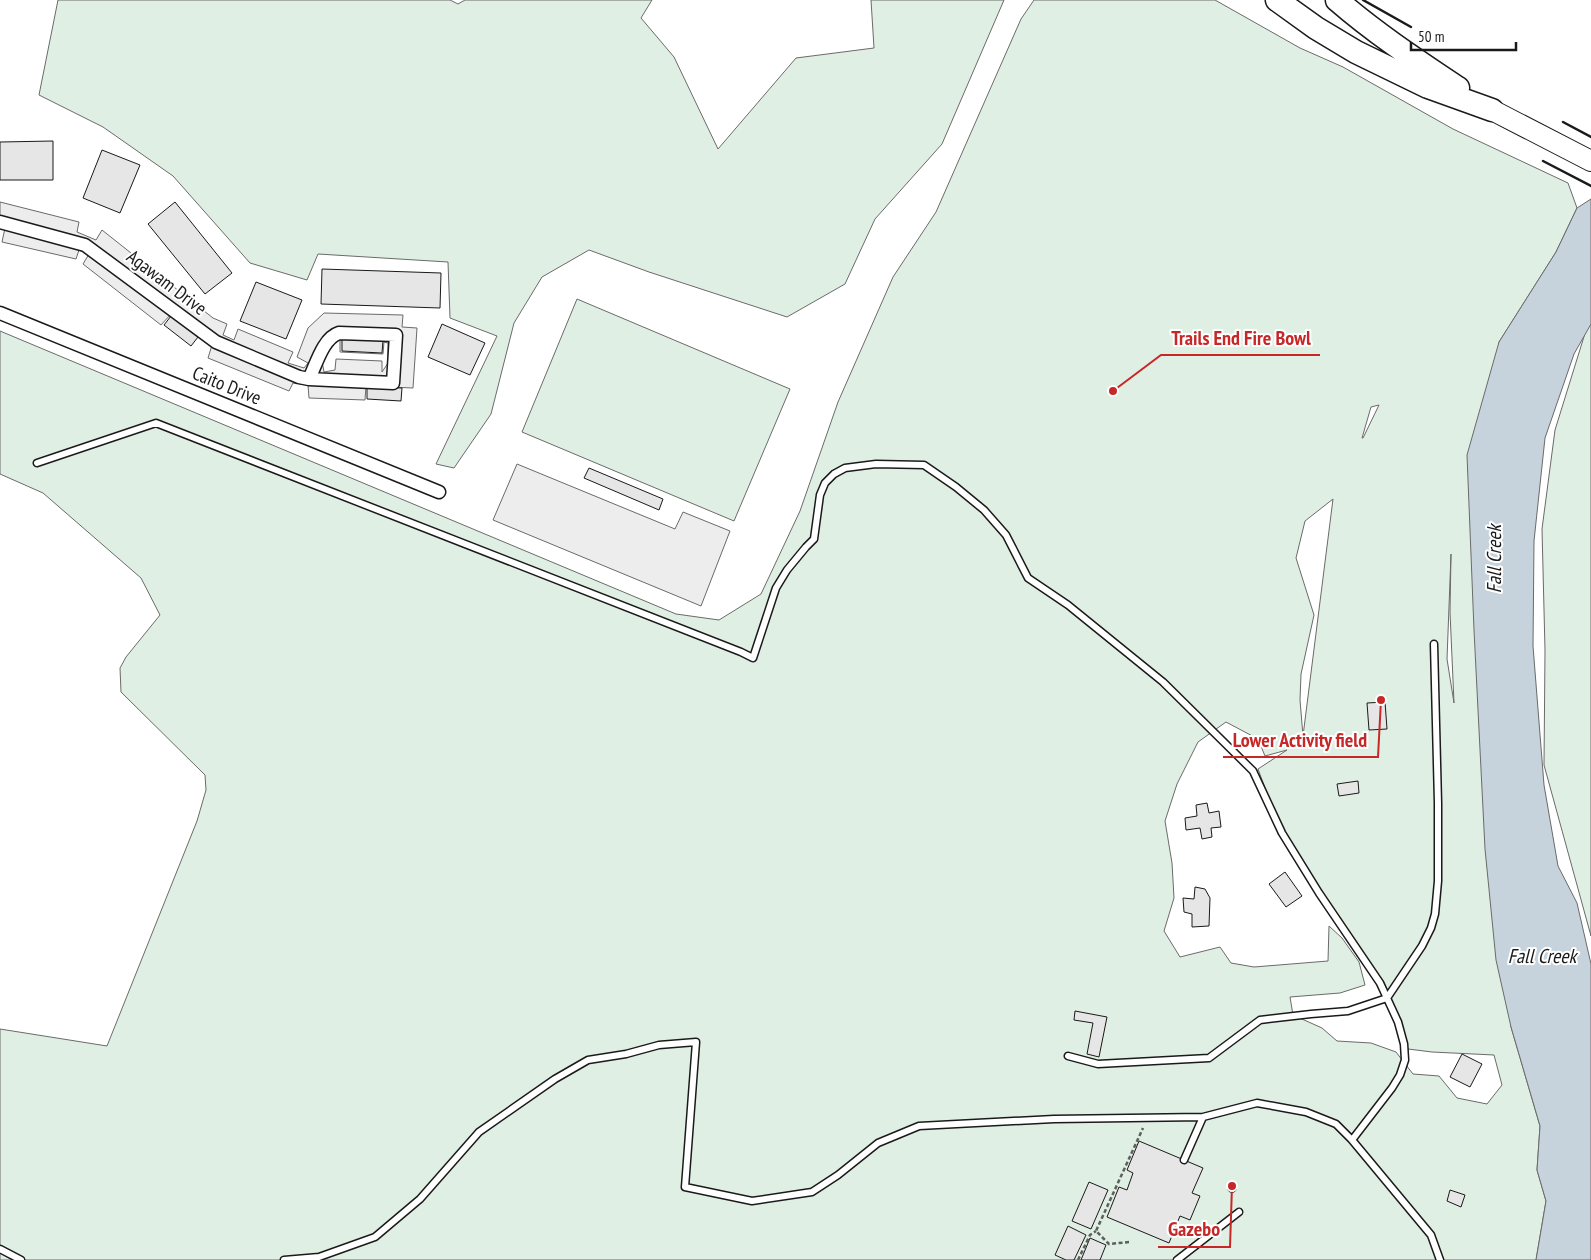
<svg xmlns="http://www.w3.org/2000/svg" width="1591" height="1260" font-family="'PT Sans Narrow',sans-serif">
<rect width="100%" height="100%" fill="#fff"/>
<path fill="#e0efe3" stroke="#6a6a6a" fill-rule="evenodd" d="M58,0H450L458,4L465,0H652L641,18L674,57L718,149L796,58L874,48L871,0H1004L942,144L875,219L845,284L787,317L649,272L589,250L542,277L514,323L491,414L454,468L436,464L497,336L450,318L448,262L318,254L307,280L250,263L173,176L103,127L39,95Z
M1034,0H1215L1300,48L1343,67L1453,129L1568,183L1577,208L1556,252L1499,342L1511,1027L1540,1126L1537,1170L1546,1201L1536,1260H0V1029L107,1046L197,821L206,790L205,775L121,692L120,668L126,657L160,615L141,578L43,493L0,474V331L676,614L719,620L761,594L800,511L838,402L893,277L936,212L1021,19ZM1379,405L1363,438H1362L1371,407ZM1333,499L1303,736L1300,700L1301,674L1314,615L1296,558L1305,521ZM1451,554L1450,612L1454,703L1447,659ZM1226,722L1258,739L1265,756L1287,750L1258,769L1281,831L1385,995L1408,1049L1432,1052L1494,1055L1502,1085L1487,1104L1457,1098L1439,1076L1413,1074L1396,1052L1371,1043L1337,1041L1322,1028L1293,1015L1290,997L1340,993L1365,985L1359,962L1342,938L1329,926L1328,961L1254,967L1231,963L1220,947L1180,957L1164,931L1174,898L1172,863L1165,821L1177,784L1198,742Z
M577,299L790,389L734,521L522,432Z
M1591,314V936L1544,765L1545,650L1542,529L1555,430Z"/>
<path fill="#ededed" stroke="#6a6a6a" fill-rule="evenodd" d="M0,202L79,222L77,232L96,240L102,230L213,318L227,324L223,335L234,340L238,329L293,352L288,363L304,368L308,363L297,357L308,328L324,313L403,315L402,327L417,328L413,388L366,386L365,400L309,398L308,385L293,383L289,391L208,358L212,345L171,314L161,325L83,264L89,254L79,250L76,259L2,242L5,228L0,226ZM340,338V352L383,354L384,342L388,343V363L382,372V361L336,359L335,370L324,372L322,361L334,339Z
M517,464L675,529L683,512L730,531L701,606L493,520Z"/>
<path fill="#c6d2dc" stroke="#6a6a6a" d="M1591,199V324L1574,354L1545,438L1534,541L1533,646L1544,785L1558,866L1577,903L1591,964V1260H1536L1546,1201L1537,1170L1540,1126L1511,1027L1496,960L1485,849L1474,630L1467,455L1499,342L1556,252L1577,208Z"/>
<path fill="#e6e6e6" stroke="#1a1a1a" d="M53,141V180H0V142Z
M102,150L140,165L120,213L83,198Z
M175,202L232,273L205,294L148,224Z
M322,269L441,273L440,308L321,304Z
M256,282L302,300L286,339L240,321Z
M171,316L198,337L191,346L164,325Z
M442,324L485,343L470,375L428,357Z
M342,338L383,340L382,353L342,351Z
M367,387L402,388L401,401L367,399Z
M589,468L663,499L659,510L584,478Z
M1385,702L1387,729L1369,730L1367,703Z
M1358,781L1359,793L1339,796L1337,784Z
M1207,803L1209,813L1219,811L1221,827L1211,828L1212,837L1202,839L1200,828L1186,830L1185,818L1197,816L1196,805Z
M1285,872L1302,896L1286,907L1269,884Z
M1195,887L1205,889L1210,898L1209,926L1192,927V914L1184,912L1183,898L1194,899Z
M1075,1011L1107,1017L1099,1057L1087,1054L1093,1023L1074,1020Z
M1462,1054L1482,1064L1470,1087L1450,1077Z
M1139,1141L1203,1168L1192,1193L1200,1196L1190,1220L1180,1216L1169,1243L1107,1217L1119,1187L1127,1190L1133,1173L1127,1170Z
M1089,1182L1108,1190L1091,1229L1072,1221Z
M1227.5 1188a4.5 4.5 0 1 1 9 0a4.5 4.5 0 1 1-9 0Z
M1450,1190L1465,1195L1461,1207L1447,1201Z
M1068,1226L1086,1235L1074,1260H1066L1055,1255Z
M1090,1238L1106,1245L1100,1260H1081Z"/>
<g fill="none" stroke-linecap="round" stroke-linejoin="round">
<defs>
<path id="lane" d="M37,463L156,423L741,652L753,658L776,588L787,570L806,547L814,539L820,495L825,483L834,474L845,468L876,464L924,465L956,487L984,510L1006,535L1028,578L1068,605L1163,682L1253,771L1282,833L1319,893L1380,983L1398,1022L1404,1044L1405,1060L1400,1075L1392,1088L1352,1140
M1068,1056L1098,1064L1209,1058L1260,1020L1311,1014L1348,1011L1387,998L1422,946L1431,928L1435,914L1438,881V803L1434,644
M1184,1160L1203,1117L1257,1103L1306,1112L1336,1124L1352,1140L1431,1235L1440,1260
M0,1249L21,1260
M284,1260L319,1257L375,1237L420,1199L479,1132L555,1079L588,1060L626,1054L659,1045L696,1042L685,1187L752,1201L812,1192L838,1175L878,1143L919,1126L1054,1119L1203,1117
M1177,1260L1239,1212"/>
<path id="street" d="M0,222L85,245L216,342L299,377L309,379
M0,313L439,492
M339,333L396,335L393,383L309,379C316,365 323,338 339,333Z"/>
<path id="primary" d="M1492,110L1591,161"/>
<path id="highway" d="M1277,0L1316,28L1356,52L1428,87L1492,110
M1337,0C1375,33 1416,60 1458,88"/>
</defs>
<use href="#lane" stroke="#1a1a1a" stroke-width="9"/>
<use href="#street" stroke="#1a1a1a" stroke-width="15"/>
<use href="#primary" stroke="#1a1a1a" stroke-width="22"/>
<use href="#highway" stroke="#1a1a1a" stroke-width="25"/>
<path stroke="#5f5f5f" stroke-width="2.5" stroke-dasharray="4 2.5" stroke-linecap="butt" d="M1129,1242L1109,1244L1096,1231L1143,1128
M1078,1260L1090,1235L1096,1231"/>
<use href="#lane" stroke="#fff" stroke-width="6"/>
<use href="#street" stroke="#fff" stroke-width="12"/>
<use href="#primary" stroke="#fff" stroke-width="20"/>
<use href="#highway" stroke="#fff" stroke-width="22"/>
<path stroke="#1a1a1a" stroke-width="2.5" d="M1363,0L1411,27
M1563,122L1591,137
M1543,161L1591,186"/>
</g>
<g text-anchor="middle" stroke-width="4" stroke-linejoin="round" paint-order="stroke">
<g font-size="19" fill="#1a1a1a" stroke="#fff">
<text transform="translate(167 282) rotate(37)" y="7">Agawam Drive</text>
<text transform="translate(227 385) rotate(22)" y="7">Caito Drive</text>
</g>
<g font-size="20" font-style="italic" fill="#1a1a1a" stroke="#fff">
<text transform="translate(1494 559) rotate(-90)" y="7">Fall Creek</text>
<text x="1542" y="963">Fall Creek</text>
</g>
</g>
<path fill="none" stroke="#c62828" stroke-width="2" d="M1113 391L1161 355H1320M1381 700L1378 757H1223M1232 1186L1230 1247H1158"/>
<g fill="#c62828" stroke="#fff" stroke-width="2">
<circle cx="1113" cy="391" r="5"/>
<circle cx="1381" cy="700" r="5"/>
<circle cx="1232" cy="1186" r="5"/>
</g>
<g font-size="20" text-anchor="middle" font-weight="bold" fill="#c62828" stroke="#fff" stroke-width="4" stroke-linejoin="round" paint-order="stroke">
<text x="1241" y="345">Trails End Fire Bowl</text>
<text x="1300" y="747">Lower Activity field</text>
<text x="1194" y="1236">Gazebo</text>
</g>
<path d="M1411 42v8h105v-8" fill="none" stroke="#1a1a1a" stroke-width="2.5"/>
<text x="1418" y="42" font-size="15" fill="#1a1a1a" stroke="#ffffff" stroke-width="4" paint-order="stroke">50 m</text>
</svg>
